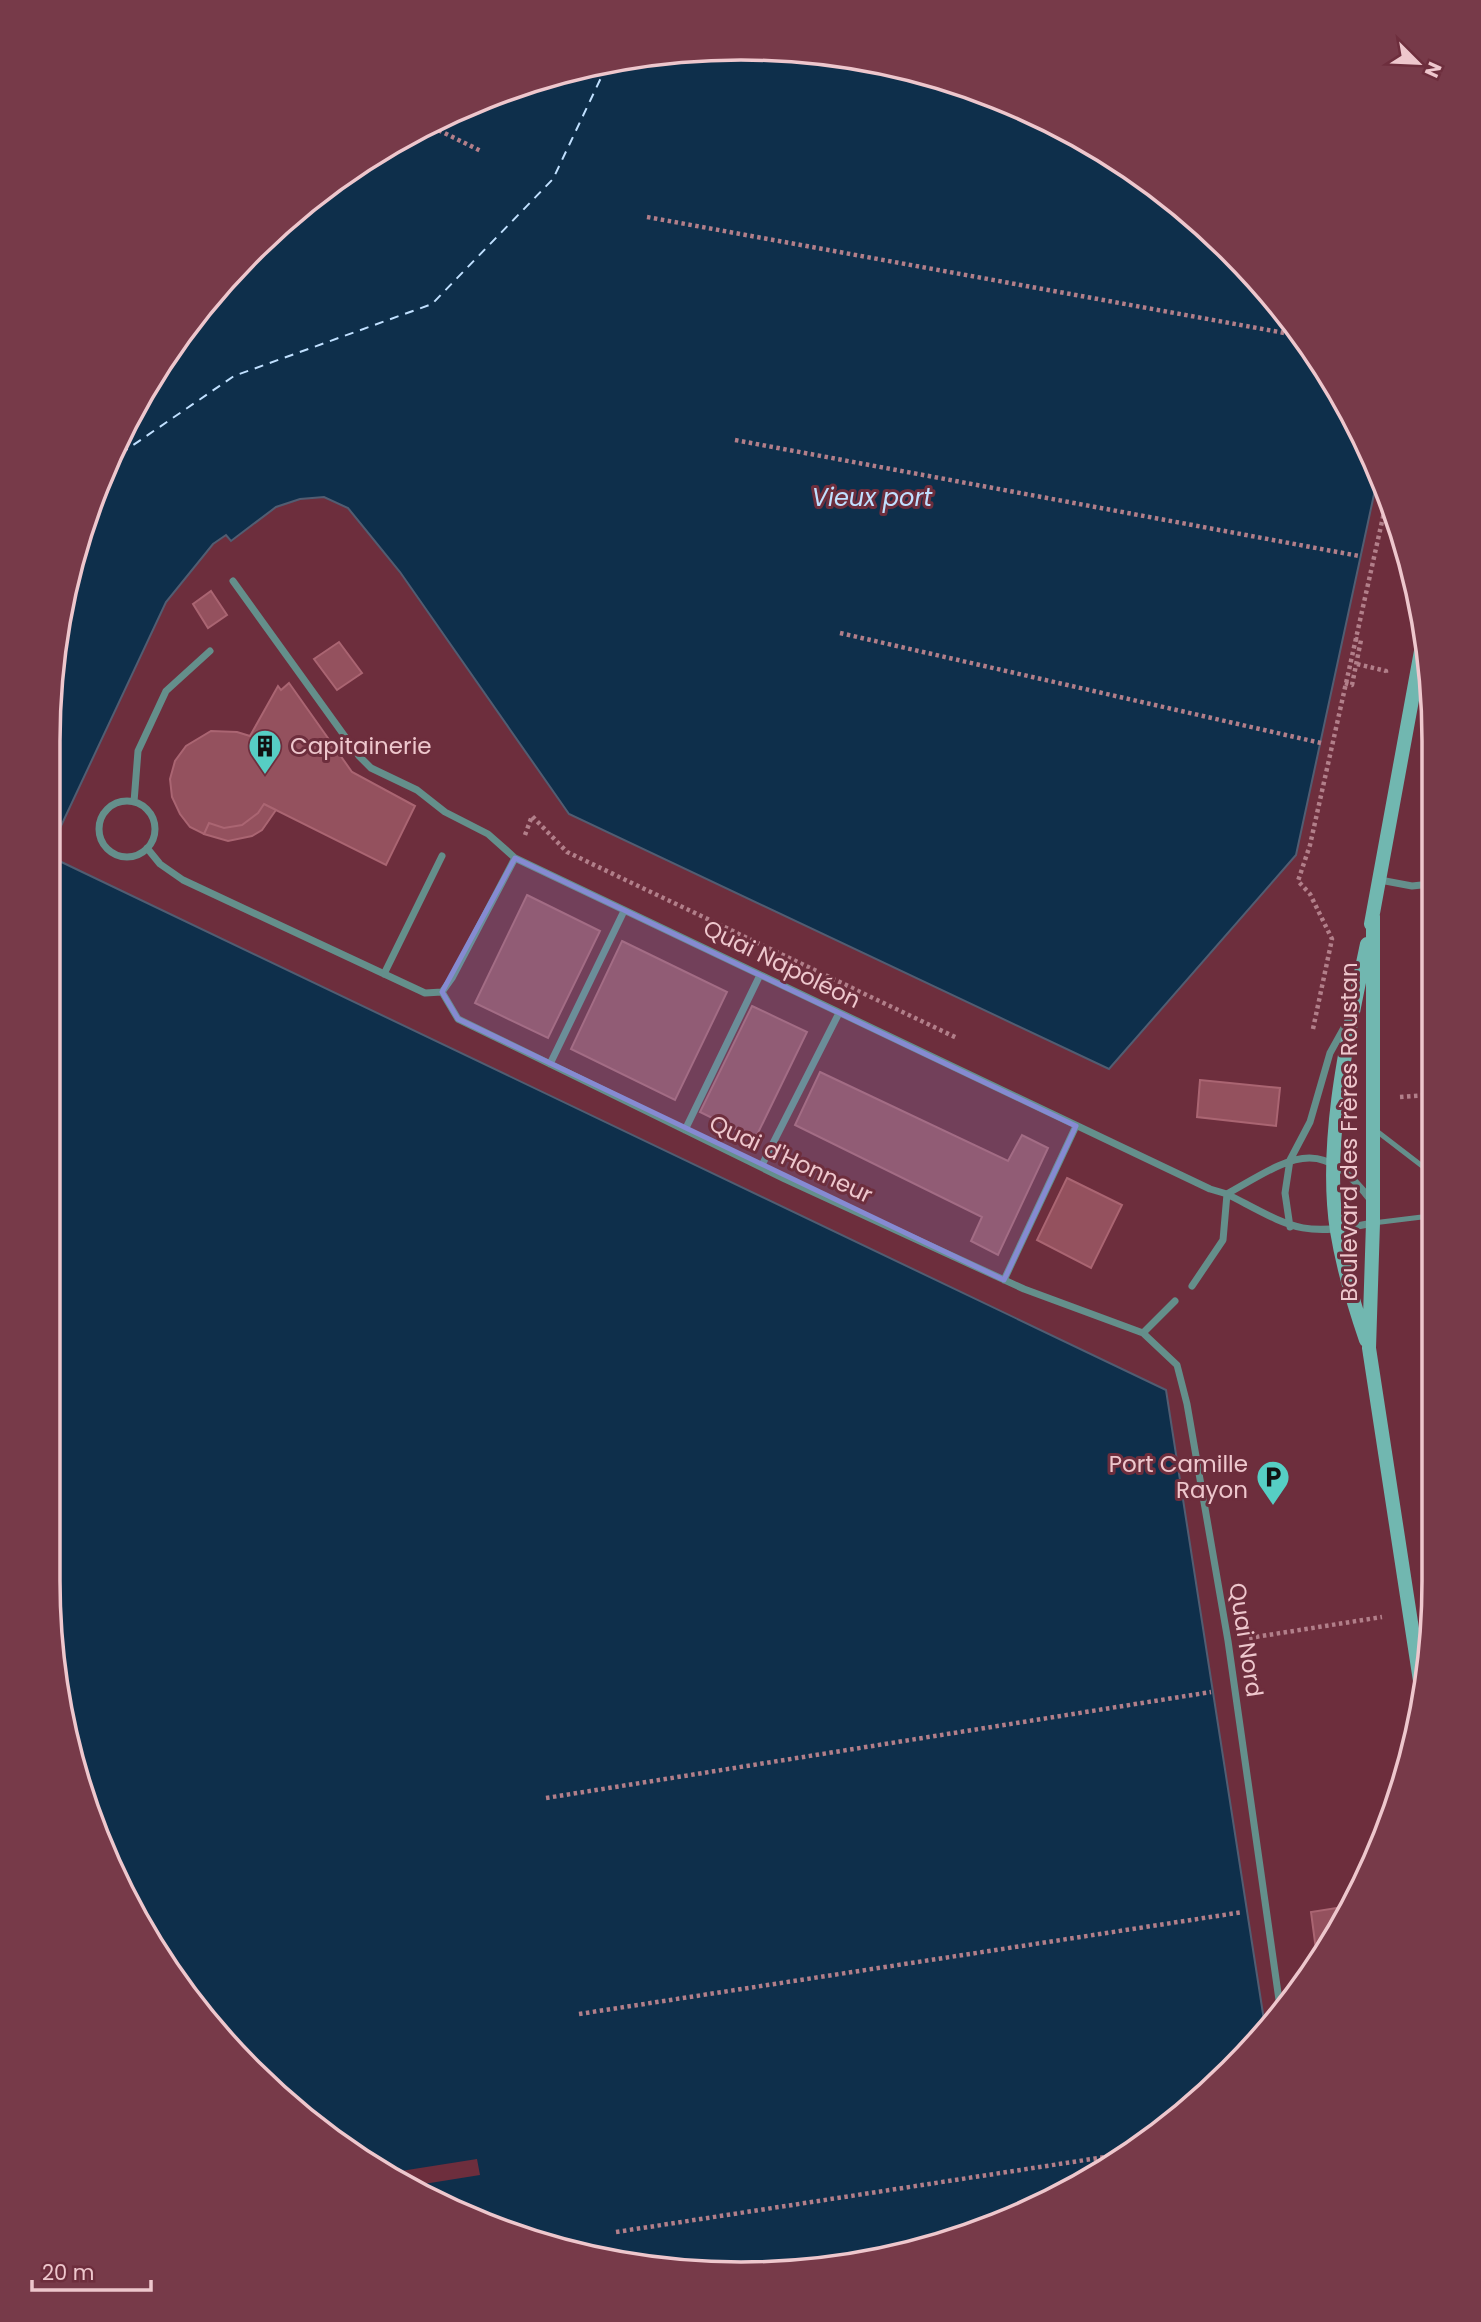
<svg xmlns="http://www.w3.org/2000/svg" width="1481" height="2322" font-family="Poppins,sans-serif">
<rect width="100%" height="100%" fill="#6d2e3d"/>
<path fill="#0e2f4b" stroke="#515d72" stroke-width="2" d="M695,49L831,53L963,84L1087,140L1197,219L1291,319L1362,434L1378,476L1296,855L1109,1069L569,814L400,572L348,508L324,497L300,499L276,507L231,541L226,535L213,544L166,602L53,843V650L84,518L119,434L219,284L318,191L434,119L561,71Z
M53,858L1166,1390L1266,2033L1262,2038L1125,2158L1006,2222L920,2251L831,2269L696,2273L517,2238L394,2182L318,2131L250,2071L164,1967L84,1804L53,1672Z"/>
<path fill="#6d2e3d" d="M477,2159L480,2175L405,2187L382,2174Z"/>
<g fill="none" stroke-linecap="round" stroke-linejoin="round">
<path stroke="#c0e0ff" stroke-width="2" stroke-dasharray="9 7" stroke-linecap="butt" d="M107,463L234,376L432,304L553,179L608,63"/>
</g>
<path fill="#94515e" stroke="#aa6572" stroke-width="2" d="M211,591L227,615L208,628L193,604Z
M339,642L362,673L337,690L314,659Z
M289,683L352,772L415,806L386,865L264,804L258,813L242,825L224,828L209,823L204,834L190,827L180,814L172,797L170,779L175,761L186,746L211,731L237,732L250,736L278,686L281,690Z
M264,804L276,810L262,830L252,836L228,841L204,834L209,823L224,828L242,825L258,813Z
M527,895L600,931L548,1038L475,1003Z
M622,941L727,992L675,1100L571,1049Z
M752,1006L807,1032L755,1139L700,1112Z
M820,1072L1008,1161L1022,1135L1048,1148L998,1255L971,1241L982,1217L795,1125Z
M1200,1080L1280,1088L1276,1126L1197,1117Z
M1067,1178L1122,1205L1091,1268L1037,1240Z
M1349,1906L1318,1965L1311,1912Z"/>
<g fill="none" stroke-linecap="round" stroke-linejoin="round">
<path stroke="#b27f8a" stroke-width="4.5" stroke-dasharray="3.5 3.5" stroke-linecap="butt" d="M426,124L481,151
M647,217L1301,336
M735,440L1359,556
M840,633L1321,743
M1357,664L1386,671V675
M1345,683L1352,685L1361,640L1355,639
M525,835L532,816L567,852L957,1038
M53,873L59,861
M1313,1029L1332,939L1310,894L1298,881L1310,845L1387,499
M1400,1097L1430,1095
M1249,1638L1382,1617
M546,1798L1211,1692
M579,2014L1243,1912
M616,2232L1131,2153"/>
<path stroke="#648f8b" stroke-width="5" d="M1374,1129L1430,1172
M1373,1223L1430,1216"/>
<path stroke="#648f8b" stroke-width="7" d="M233,581L359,756L371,768L417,790L445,812L488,834L515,858
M99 829a28 28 0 1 1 56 0a28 28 0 1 1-56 0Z
M134,802L138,751L166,691L210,651
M147,848L160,864L183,880L425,993L442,992L452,978L515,858L1210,1189L1227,1194L1223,1240L1192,1286
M1380,880L1412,886L1431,884
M384,974L442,856
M442,992L458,1019L785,1179L1024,1289L1143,1333
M550,1064L624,911
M685,1130L760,975
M761,1167L839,1013
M1372,1202C1320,1132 1291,1158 1227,1194C1291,1227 1300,1238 1373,1223
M1290,1227L1285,1193L1290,1160L1310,1122L1330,1053L1345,1026
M1004,1280L1076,1126
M1175,1301L1143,1333L1177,1365L1187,1404L1228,1641L1281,2014"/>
<path stroke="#71b7b0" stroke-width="14" d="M1373,916V1223L1369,1348L1422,1694
M1371,924L1423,640
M1366,1340C1354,1305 1343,1268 1337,1231C1323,1141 1349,1031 1367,944"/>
</g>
<path fill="#868ad2" fill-opacity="0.2" stroke="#868ad2" stroke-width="5" stroke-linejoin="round" d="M515,858L1076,1126L1004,1280L458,1019L442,992Z"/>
<defs>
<symbol id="building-pin" viewBox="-11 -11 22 30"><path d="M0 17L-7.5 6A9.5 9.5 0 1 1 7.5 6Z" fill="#56cec4" stroke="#6d2e3d"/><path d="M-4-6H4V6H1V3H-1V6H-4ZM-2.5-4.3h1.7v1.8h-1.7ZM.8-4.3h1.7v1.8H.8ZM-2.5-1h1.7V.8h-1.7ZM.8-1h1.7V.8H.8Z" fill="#111"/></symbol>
<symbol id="parking-pin" viewBox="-11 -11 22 30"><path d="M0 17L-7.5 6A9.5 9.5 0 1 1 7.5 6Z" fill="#56cec4" stroke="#6d2e3d"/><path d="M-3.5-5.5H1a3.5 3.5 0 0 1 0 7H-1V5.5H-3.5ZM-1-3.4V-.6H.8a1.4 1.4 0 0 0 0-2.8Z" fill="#111"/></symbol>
</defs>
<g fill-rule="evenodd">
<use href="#building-pin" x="246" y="727" width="38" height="52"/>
<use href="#parking-pin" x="1254" y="1458" width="38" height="52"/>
</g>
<g text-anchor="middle" stroke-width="6" stroke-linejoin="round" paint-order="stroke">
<g font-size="23" fill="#eec7cd" stroke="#6d2e3d" text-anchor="start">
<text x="290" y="754">Capitainerie</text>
<text x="1248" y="1472" text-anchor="end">Port Camille<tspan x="1248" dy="26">Rayon</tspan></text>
</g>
<g font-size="23" fill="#eec7cd" stroke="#6d2e3d">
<text transform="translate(782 964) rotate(26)" y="8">Quai Napoléon</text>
<text transform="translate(1349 1132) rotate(-90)" y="8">Boulevard des Frères Roustan</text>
<text transform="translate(791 1159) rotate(25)" y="8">Quai d'Honneur</text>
<text transform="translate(1246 1640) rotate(81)" y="8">Quai Nord</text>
</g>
<g font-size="24" font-style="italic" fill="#c0e0ff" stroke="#6d2e3d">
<text x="872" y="506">Vieux port</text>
</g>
</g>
<path d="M0 0H1481V2322H0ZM741 60H741A681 681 0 0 1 1422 741V1581A681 681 0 0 1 741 2262H741A681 681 0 0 1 60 1581V741A681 681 0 0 1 741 60Z" fill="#773a49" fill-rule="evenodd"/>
<path fill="none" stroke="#eec7cd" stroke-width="3.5" d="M741 60H741A681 681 0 0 1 1422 741V1581A681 681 0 0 1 741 2262H741A681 681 0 0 1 60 1581V741A681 681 0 0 1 741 60Z"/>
<g transform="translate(1418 63) rotate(114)" stroke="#6d2e3d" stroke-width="5" paint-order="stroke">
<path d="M0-5L12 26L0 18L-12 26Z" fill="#eec7cd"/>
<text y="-10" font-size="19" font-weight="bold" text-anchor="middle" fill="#eec7cd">N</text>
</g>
<path d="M32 2280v10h119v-10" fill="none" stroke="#eec7cd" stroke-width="3.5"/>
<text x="42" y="2280" font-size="21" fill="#eec7cd" stroke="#6d2e3d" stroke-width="5" paint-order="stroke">20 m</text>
</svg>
